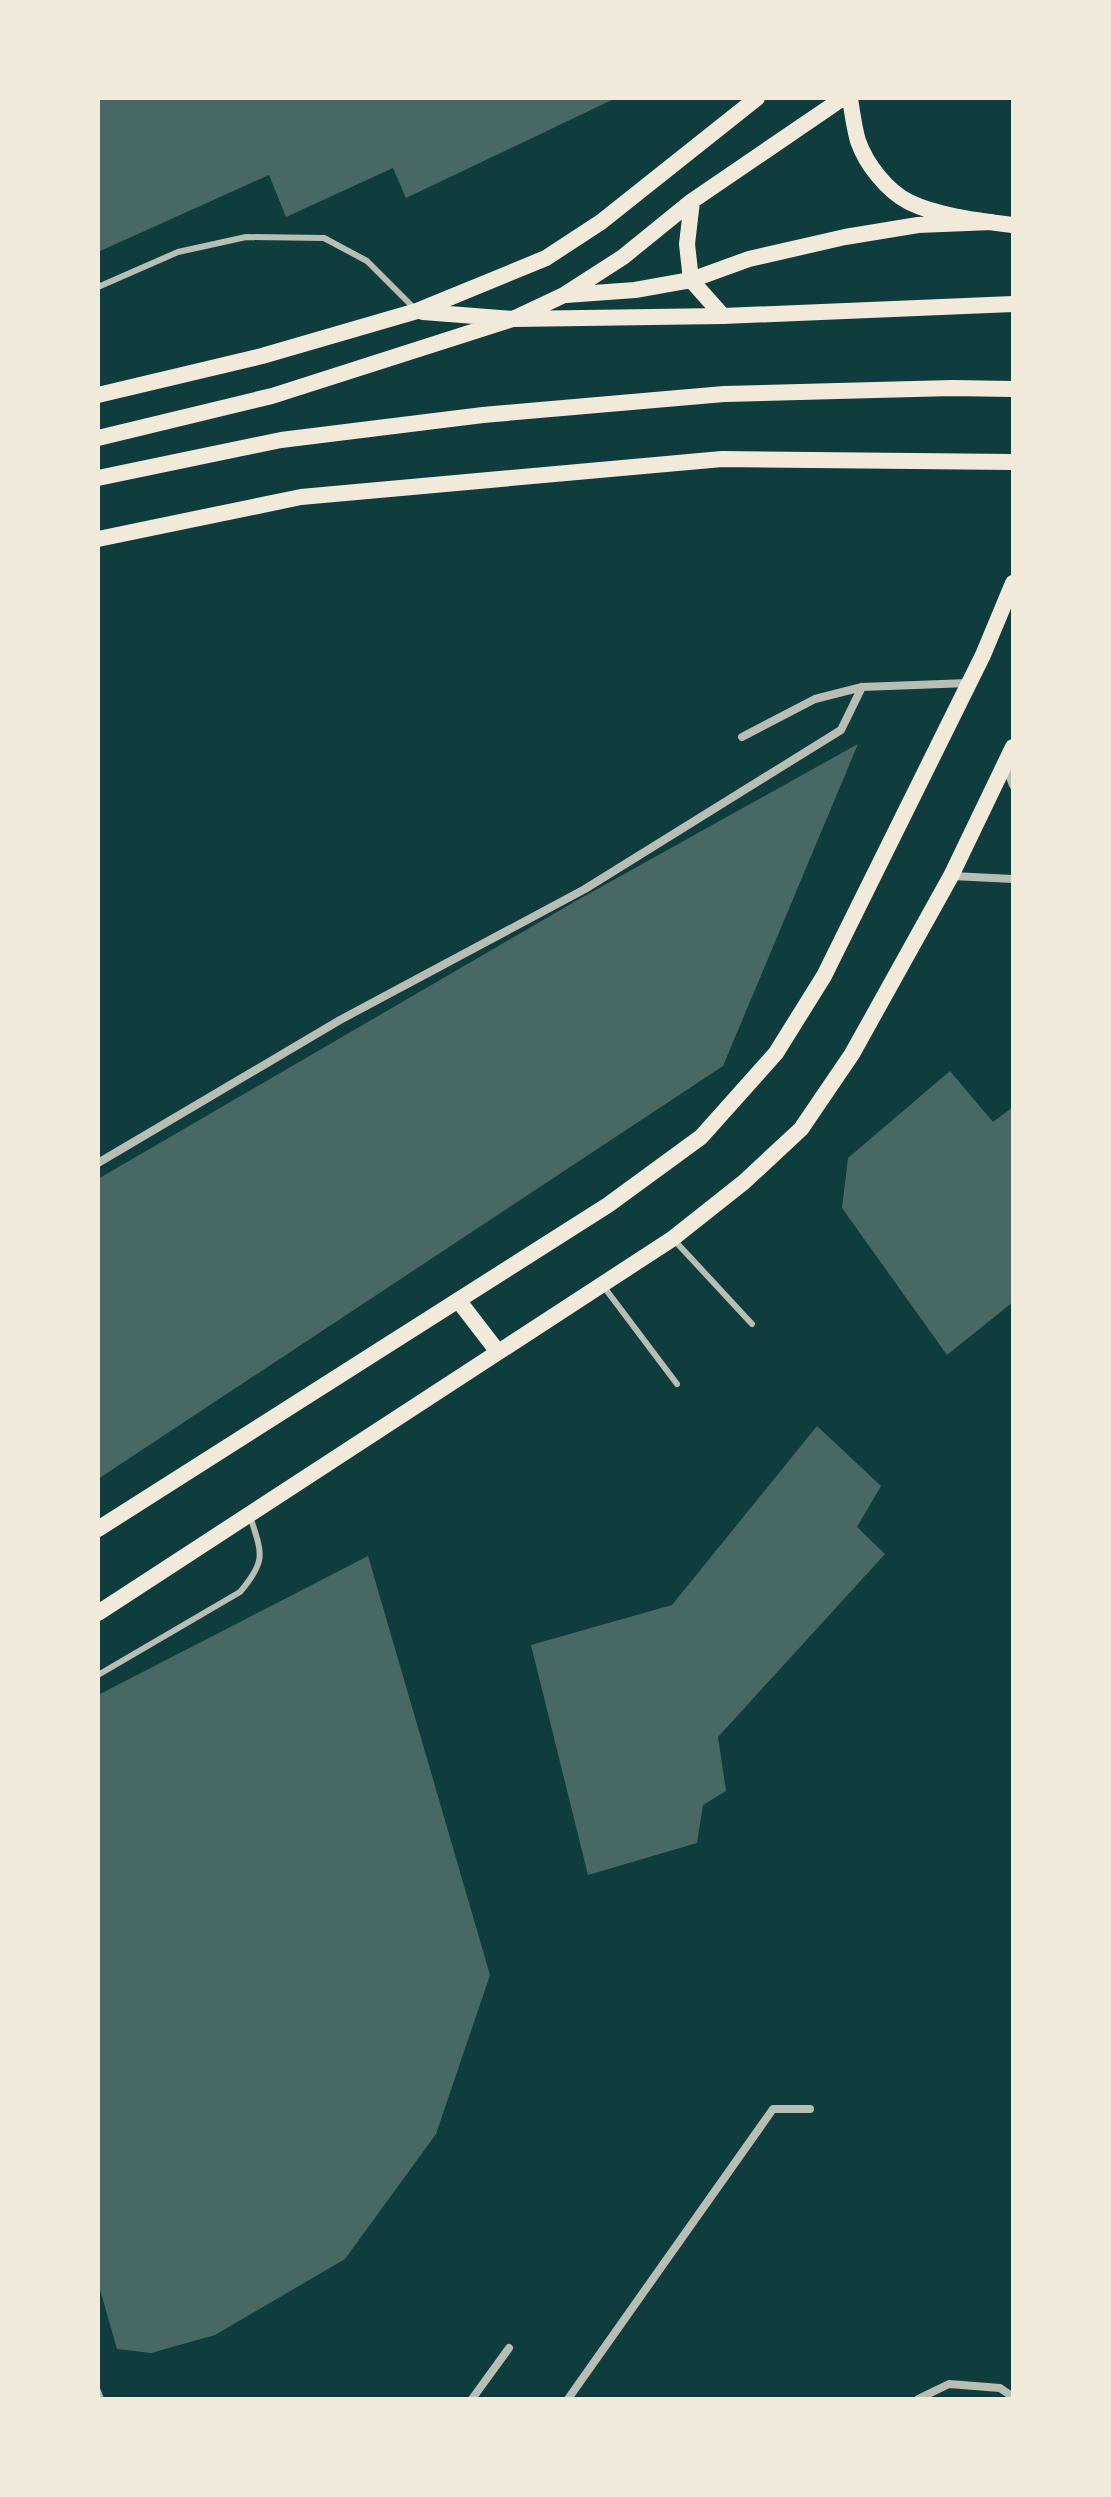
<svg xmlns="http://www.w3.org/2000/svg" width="1111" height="2497" font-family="'IBM Plex Serif',serif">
<rect width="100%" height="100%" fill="#0f3d3e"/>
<path fill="#486865" d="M98,98H616L406,198L393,168L286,217L269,175L98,252Z
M858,744L723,1066L98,1479V1179L574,902Z
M950,1071L993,1122L1013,1107V1302L947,1355L842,1208L848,1158Z
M817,1426L881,1486L857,1527L885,1554L718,1737L726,1791L703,1805L697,1843L588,1875L531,1645L672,1605Z
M368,1556L490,1975L436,2134L345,2259L215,2335L151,2353L117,2349L98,2283V1695Z"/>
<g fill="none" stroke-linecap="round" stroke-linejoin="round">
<path stroke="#b8beb3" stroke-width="6" d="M98,287L178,252L246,237L324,238L367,261L415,309
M675,1241L752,1324
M604,1287L677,1384
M98,1675L240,1592C267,1560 262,1554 250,1516
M98,2391L101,2399"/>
<path stroke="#b8beb3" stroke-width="8" d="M742,737L815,699L862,687L968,683
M1005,764L1013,785
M952,876L1013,879
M98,1163L340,1020L585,889L841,730L862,687
M472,2399L509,2348
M568,2399L773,2109H810
M918,2399L949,2384L1000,2388L1013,2397"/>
<path stroke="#f1e9da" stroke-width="16" d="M850,98C852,112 854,127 858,141C866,164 887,191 909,202C937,216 982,221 1013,225
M692,201L687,244L691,280L723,316
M566,295L635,290L691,280L749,259L845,237L918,225L992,222
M423,312L513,319L723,316L1013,304
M98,395L262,356L417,311L546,258L601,222L757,98
M98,438L272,396L513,319L564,295L623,257L692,201L843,98
M98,478L281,440L483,415L724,394L952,388L1013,389
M98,539L301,497L722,459L1013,462
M458,1300L498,1352
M98,1529L608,1205L701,1137L776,1053L824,976L983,655L1013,583
M98,1613L672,1239L744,1182L801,1129L852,1054L951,876L1013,747"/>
</g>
<rect width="1111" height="2497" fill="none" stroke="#f1e9da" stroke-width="200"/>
</svg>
